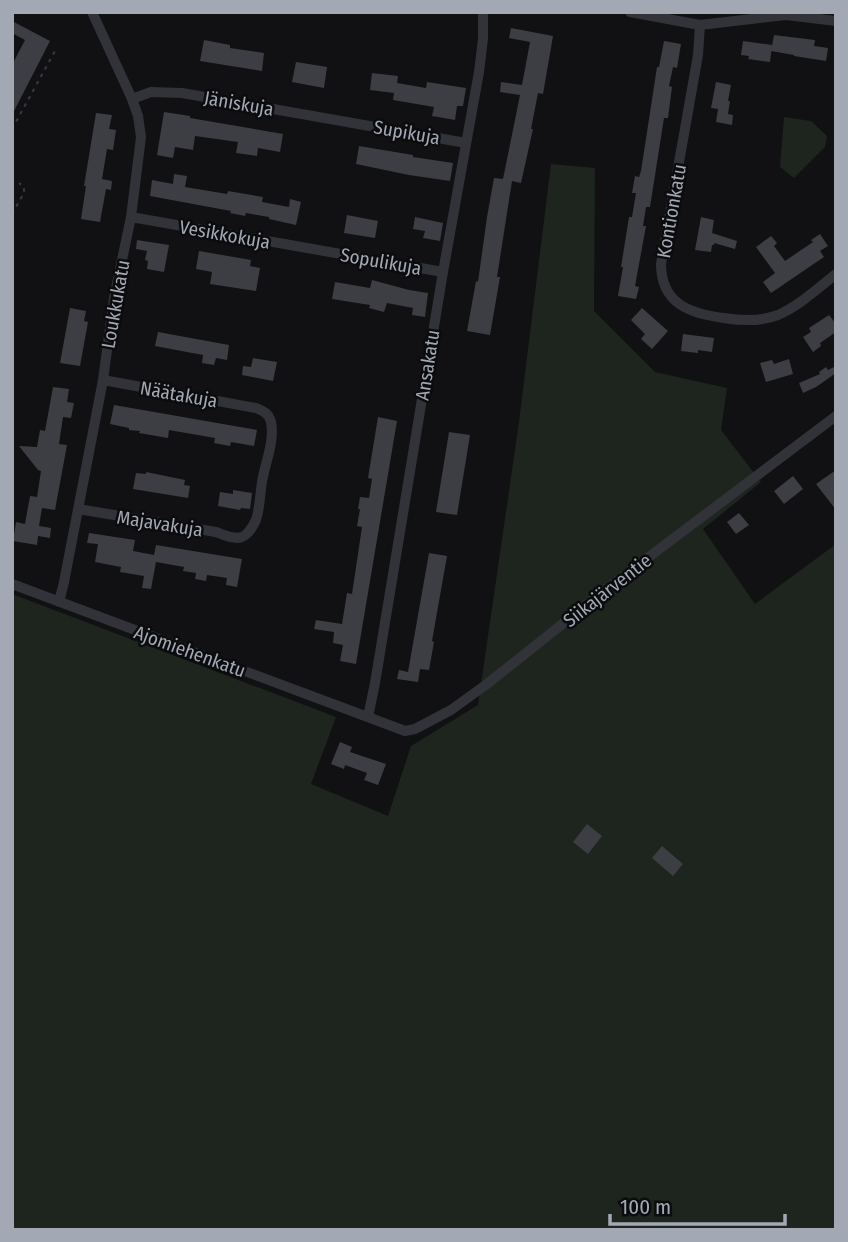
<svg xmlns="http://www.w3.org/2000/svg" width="848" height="1242" font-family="'Fira Sans Condensed',sans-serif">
<rect width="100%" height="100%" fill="#111113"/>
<path fill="#1d251e" d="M784,117L811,121L827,136L825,147L794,178L780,167Z
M551,164L595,168L594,311L655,372L727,388L721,430L761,482L703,529L755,604L836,544V1230H12V594L336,717L311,784L388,816L411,746L478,705L519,422Z"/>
<path fill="#3d3e43" d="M12,21L50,41L12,115V65L25,40L12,33Z
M511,28L553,36L543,94L538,93L531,129H533L521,183L512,181L497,277H500L490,335L467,331L476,281L478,282L487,217L494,178L503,179L520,95L500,92L501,82L522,85L530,42L509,38Z
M774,35L815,40L814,46L828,48L826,61L794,56V55L771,51Z
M204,40L230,45V48L264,53L262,71L200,61Z
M664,41L681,44L677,68L673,67L669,86L672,87L668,118H664L650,207H646L643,226H646L635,286L639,287L636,299L618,296L623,267H621L629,217H632L636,193H632L635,176L639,177L641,171L657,67H659Z
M743,41L772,45L770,62L748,59L749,56L741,55Z
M296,62L327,67L324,88L292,82Z
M372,73L398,76L397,83L426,88L427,82L466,88L463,106H457L455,120L432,116L434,107L393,100L394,93L370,90Z
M716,82L731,85L728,101H730L728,114L733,115L732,125L716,122L718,109L711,108Z
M164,112L190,116V118L283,134L280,152L258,148L257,156L236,153L238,142L195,136L193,150L175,147L173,158L157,155Z
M96,113L112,115L109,129L116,130L113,150L107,149L102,179L112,181L111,190L106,189L100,222L81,219L86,186H84Z
M359,146L413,155V157L453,163L450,181L409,175L356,164Z
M174,174L187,176L185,187L227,194L228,191L263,197L262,202L289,207L290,199L301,202L296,225L269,219V217L246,213L245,216L230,213L231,211L150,196L152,180L173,184Z
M347,215L378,221L375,238L344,233Z
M415,217L443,223L440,241L423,238L425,231L413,229Z
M701,217L714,220L712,233L737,241L735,249L714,243V245H712L711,252L695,250Z
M820,234L828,246L820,251L824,257L771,293L763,282L775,273L756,247L771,236L777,243L774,246L785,261L813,242L811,240Z
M137,240L169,245L164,272L147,269L148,261L145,260L147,251L136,249Z
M199,251L251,260L250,266L260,268L256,291L210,284L212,272L196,269Z
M372,280L409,290L428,293L425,317L412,315L413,308L387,303L384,312L369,308L370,305L332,299L335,282L370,288Z
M70,308L86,311L84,321L88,322L80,366L60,363Z
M642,308L668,331L652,349L641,339L645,334L631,320Z
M829,315L836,324V332L820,343L821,346L813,352L803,337L811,332L809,328Z
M158,332L229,345L227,360L216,358L214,365L202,363L203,355L155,346Z
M683,334L714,338L712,352L698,350V353L681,351Z
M253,358L277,362L273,381L242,375L243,366L251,367Z
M789,359L793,374L766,382L760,363L772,360L774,364Z
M836,366V373L816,387L803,393L799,383L820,374L819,372L826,367L828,370Z
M53,387L69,389L67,402L74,403L71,418L63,417L59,444L67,445L55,510L42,508L39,526L51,528L50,538L38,536L37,545L13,541L16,522L25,524L30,496L37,497L41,471L38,470L19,446L37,447L40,430L45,431Z
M114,405L257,430L254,446L231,442L230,446L214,443L215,438L169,430L168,438L139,433L140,431L129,430V428L110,424Z
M378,417L397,421L356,664L340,661L343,645L333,643L334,632L314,629L316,620L342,624L347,593L352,594L362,527L357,526L360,509H358L360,497L369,498L372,479L368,478Z
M449,432L470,435L457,515L436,512Z
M836,470V510L816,484Z
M146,472L185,480L184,485L190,486L188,498L133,489L136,473L146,474Z
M793,476L803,489L784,504L774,491Z
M233,490L252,493L250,509L241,508L240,510L218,506L220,492L233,494Z
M739,513L749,525L736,534L727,522Z
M89,533L135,540L133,551L154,555L156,545L242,559L237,587L226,585L227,578L207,575L206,581L195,579L196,573L183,571L184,567L156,562L151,589L142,588L144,576L120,572L121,567L95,562L98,544L87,543Z
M429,553L447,556L432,641L434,642L429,670L420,669L418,682L397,679L399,670L408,672Z
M340,742L352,747L350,752L386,764L378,785L364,780L367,773L345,765L344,769L331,764Z
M587,824L602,836L588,854L573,842Z
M662,846L683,864L673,876L652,858Z"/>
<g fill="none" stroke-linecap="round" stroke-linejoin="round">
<path stroke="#383a3f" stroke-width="2" stroke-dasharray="3.5 5" stroke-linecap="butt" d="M12,129L55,51
M12,214L24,193V187L19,183"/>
<path stroke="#323338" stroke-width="10" d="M630,12L700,25L786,15L836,21
M700,25L698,55L661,264C661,304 691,314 724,318C742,321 760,322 778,315C799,306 818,288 836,274
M132,99L151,92L182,93L466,143
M131,217L443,272
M78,509L216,532C224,535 234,540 242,537C249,534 253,526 256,520C260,508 260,494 262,482C265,463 275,441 271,422C269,414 264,411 256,408L103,380
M12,584L365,716L405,731L415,729L451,710L487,684L605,590L836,416
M59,602L64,582L103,380L114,298L131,217L141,137L138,116L132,99L92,12
M368,717L375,683L443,272L479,72L483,39V12"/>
</g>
<g text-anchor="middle" stroke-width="5" stroke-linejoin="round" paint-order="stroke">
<g font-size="19" fill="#a2a8b4" stroke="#0c0c0e">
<text transform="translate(239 103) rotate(10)" y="7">Jäniskuja</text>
<text transform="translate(407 132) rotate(10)" y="7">Supikuja</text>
<text transform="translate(671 211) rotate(-80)" y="7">Kontionkatu</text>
<text transform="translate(225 234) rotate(10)" y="7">Vesikkokuja</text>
<text transform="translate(381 261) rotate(10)" y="7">Sopulikuja</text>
<text transform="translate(115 304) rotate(-80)" y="7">Loukkukatu</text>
<text transform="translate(427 365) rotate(-81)" y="7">Ansakatu</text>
<text transform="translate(179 394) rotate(10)" y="7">Näätakuja</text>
<text transform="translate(160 523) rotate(9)" y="7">Majavakuja</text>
<text transform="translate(607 590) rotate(-38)" y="7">Siikajärventie</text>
<text transform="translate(190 651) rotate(20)" y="7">Ajomiehenkatu</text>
</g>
</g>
<rect width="848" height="1242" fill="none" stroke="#a2a8b4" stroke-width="28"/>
<path d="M610 1214v10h175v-10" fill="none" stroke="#a2a8b4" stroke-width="3.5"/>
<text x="620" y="1214" font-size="21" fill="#a2a8b4" stroke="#0c0c0e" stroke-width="5" paint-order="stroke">100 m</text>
</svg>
